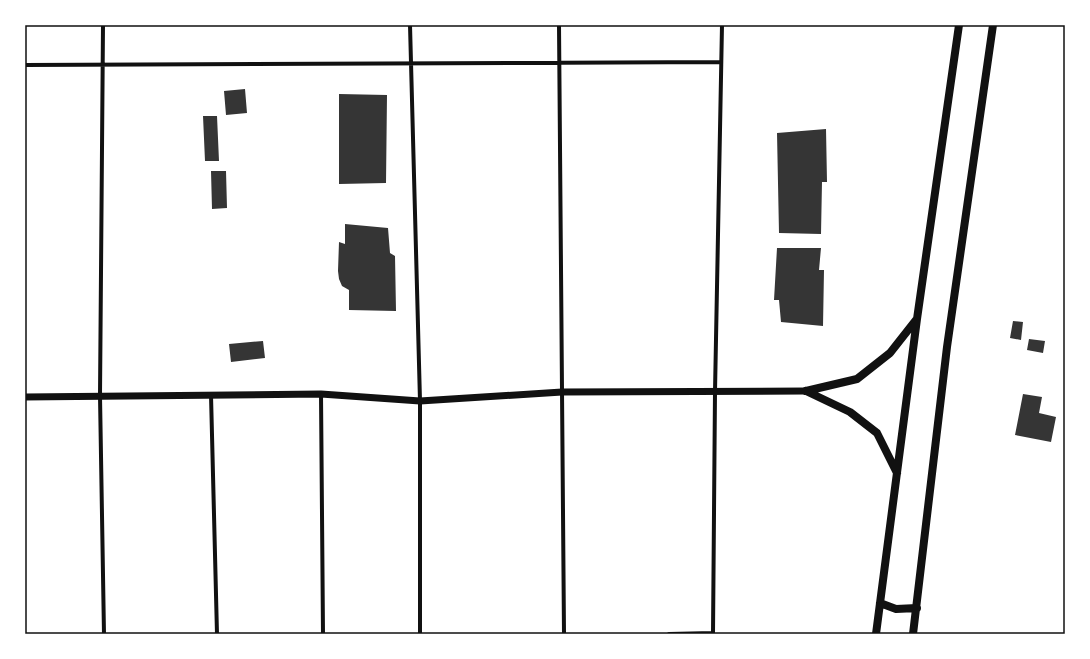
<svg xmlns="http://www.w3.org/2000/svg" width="1090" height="659" font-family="Montserrat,sans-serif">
<rect width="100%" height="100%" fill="#fff"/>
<path fill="#353535" d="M245,89L247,113L226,115L224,91Z
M339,94L387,95L386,183L339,184Z
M203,116H217L219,161H205Z
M826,129L827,182H822L821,234L779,233L777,133Z
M211,171H226L227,208L212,209Z
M345,224L388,228L390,253L395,256L396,311L349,310V290L342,286L339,279L338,271L339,242L345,244Z
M777,248H821L819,270H824L823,326L781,322L779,300H774Z
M1013,321L1023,322L1021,340L1010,338Z
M1029,339L1045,341L1043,353L1027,350Z
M263,341L265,358L231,362L229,344Z
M1023,394L1042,397L1039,413L1056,417L1051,442L1015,435Z"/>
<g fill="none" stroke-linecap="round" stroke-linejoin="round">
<path stroke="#111" stroke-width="4" d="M103,25L100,396L104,634
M410,25L420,401V634
M559,25L564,634
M25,65L721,62
M321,394L323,634
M211,395L217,634
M669,634L713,633
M713,634L715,392L722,25"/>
<path stroke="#111" stroke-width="7" d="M25,397L321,394L420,401L562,392L806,391"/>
<path stroke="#111" stroke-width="8" d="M806,391L857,379L890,353L916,320
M806,391L850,412L877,433L897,473
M880,603L896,609L917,608
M876,634L917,319L959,25
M913,634L947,347L993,25"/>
</g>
<rect width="1090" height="659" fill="none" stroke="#ffffff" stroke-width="52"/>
<rect x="26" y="26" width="1038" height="607" fill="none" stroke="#111" stroke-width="1.5"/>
</svg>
